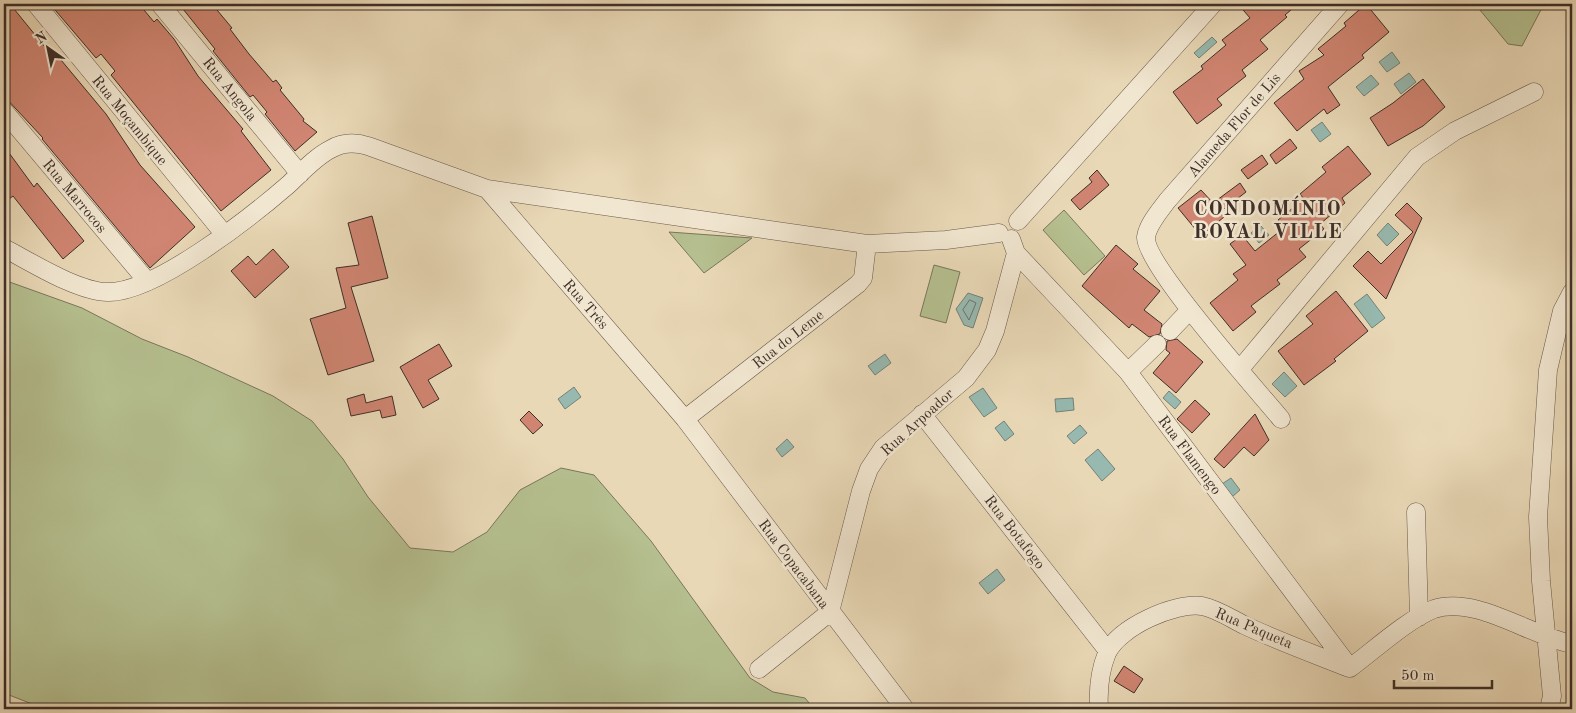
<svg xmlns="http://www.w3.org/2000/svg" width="1576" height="713" font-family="'Old Standard TT',serif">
<rect width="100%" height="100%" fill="#e9d8b6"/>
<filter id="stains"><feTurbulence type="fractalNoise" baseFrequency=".004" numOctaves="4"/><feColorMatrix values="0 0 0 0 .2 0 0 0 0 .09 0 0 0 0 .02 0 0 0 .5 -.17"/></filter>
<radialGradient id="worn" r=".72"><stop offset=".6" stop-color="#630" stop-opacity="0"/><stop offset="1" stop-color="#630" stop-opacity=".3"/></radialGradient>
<path fill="#b5bf8f" stroke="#7a775c" d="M1475,4H1544L1522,46L1508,44Z
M1064,210L1105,256L1084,275L1043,230Z
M669,232L752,238L704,273Z
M934,265L960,272L946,323L920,316Z
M4,280L82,308L142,339L188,357L273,396L312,421L343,459L368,497L410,548L453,552L487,532L520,490L561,468L594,475L651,541L750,678L773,692L805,698L814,709H45L4,693Z"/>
<path fill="#97b9af" stroke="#738279" d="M1212,37L1217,42L1199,58L1194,53Z
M1392,52L1400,63L1387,72L1379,62Z
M1409,73L1416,82L1401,94L1394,84Z
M1371,75L1379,84L1364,96L1356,87Z
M1322,122L1331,134L1320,142L1311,130Z
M1388,223L1399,234L1387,246L1377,235Z
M1260,225L1269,235L1259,243L1251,233Z
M968,293L983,298L973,328L964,325L956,309Z
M1367,294L1385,318L1372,328L1354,304Z
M885,354L891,363L875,375L868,366Z
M1284,372L1297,386L1285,397L1272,384Z
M574,387L581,397L565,409L558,399Z
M983,388L997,408L984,417L969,397Z
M1169,391L1181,402L1175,409L1163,398Z
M1073,398L1074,410L1056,412L1055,399Z
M1004,421L1014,434L1005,441L995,428Z
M1080,425L1087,433L1074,444L1067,436Z
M787,439L794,447L782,457L776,449Z
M1098,449L1115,469L1102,481L1085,460Z
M1231,478L1240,490L1232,497L1222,484Z
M997,569L1005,580L988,594L979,583Z"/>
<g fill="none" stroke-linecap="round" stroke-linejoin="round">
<path stroke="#6a746c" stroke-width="1" d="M970,300L976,303L969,320L963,310Z"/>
</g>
<path fill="#d08572" stroke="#3e2f28" d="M4,4H10L49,52L51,50L61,60L106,114L140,165L195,227L150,268L42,139L43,138L4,96Z
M50,4H139L154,22L157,19L174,39L198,76L243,129L241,131L271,170L221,211L111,75L115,71L101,54L96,58Z
M179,4H212L232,28L230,29L249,54L273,82L276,80L282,88L280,90L304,119L303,121L317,132L295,151L265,114L267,112L253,95L250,97L213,51L215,49Z
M1238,4H1298L1285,15L1287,17L1260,40L1268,49L1242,70L1246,76L1217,99L1222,105L1197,124L1173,92L1203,69L1201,66L1226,45L1222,40L1250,18Z
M1366,4L1389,32L1362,55L1364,58L1328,87L1340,105L1327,114L1324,109L1297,131L1274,103L1304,79L1299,71L1324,55L1318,49L1346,26L1344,23Z
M1423,79L1445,107L1423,126L1388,146L1370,118L1393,103Z
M1290,139L1297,148L1276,164L1270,155Z
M4,146L34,187L37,183L84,241L63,259L13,196L9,199L4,193Z
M1348,146L1371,174L1342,198L1345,203L1320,224L1324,229L1299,249L1306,257L1277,280L1280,284L1251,306L1256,312L1233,331L1210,303L1238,280L1233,274L1246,265L1230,244L1242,235L1255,251L1285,227L1278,220L1304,199L1300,194L1326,172L1322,167Z
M1262,155L1268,164L1248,179L1241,170Z
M1097,170L1109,185L1080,210L1071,200L1092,182L1089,178Z
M1240,183L1246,192L1220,212L1224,217L1201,236L1178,208L1201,190L1213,203Z
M1407,203L1422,218L1386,299L1353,266L1368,251L1381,264L1413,232L1395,215Z
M372,216L388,278L351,287L374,361L328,375L310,319L346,308L336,268L359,265L348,223Z
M1116,245L1138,264L1133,269L1160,291L1144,310L1162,324L1160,334L1149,337L1132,324L1129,328L1082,286Z
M273,249L289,267L255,298L231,271L248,256L256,265Z
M1336,291L1368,331L1334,359L1336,361L1304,385L1278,351L1313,324L1306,316Z
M1177,339L1203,362L1176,393L1153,373L1170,353L1166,350L1167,341Z
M439,344L452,366L428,380L439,399L423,408L400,367Z
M364,394L366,403L392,396L396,415L382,418L380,410L351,416L347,399Z
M1195,400L1210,414L1192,433L1177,419Z
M529,411L543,425L533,434L520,420Z
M1255,414L1269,440L1254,456L1244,447L1224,468L1214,459Z
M1124,666L1143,679L1134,693L1114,681Z"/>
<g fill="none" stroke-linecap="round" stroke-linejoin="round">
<defs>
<path id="minor" d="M36,4L225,235
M160,4L300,174
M4,111L147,281
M487,189L685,419L905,709
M1018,221L1213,4
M4,248C31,262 78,292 108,292C155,293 251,217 288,185C301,173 315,157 331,149C343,142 355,142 368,146L487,189L867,244L946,240L999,233
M1016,253L1128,372L1350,668
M1170,331L1189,311
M1240,369L1417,157L1455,131L1534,92
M1128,372L1157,344
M922,414L1108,651
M685,419L858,284L863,278L867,244
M1281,419C1259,392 1144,264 1146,237C1148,224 1159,212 1167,201L1340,4
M1416,512L1419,617
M1350,668C1373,651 1408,619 1434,609C1476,595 1530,636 1572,644
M759,669L830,612L861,491L869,469L883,448L966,378L987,350L995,331L1016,253L1011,239
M1099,709C1098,692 1100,670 1107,653C1119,627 1175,602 1202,606C1217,609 1230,618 1244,625C1278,641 1314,654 1349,668
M1549,709L1552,696L1541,581L1538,517L1548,370L1562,311L1572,292"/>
</defs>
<use href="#minor" stroke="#69594c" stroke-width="19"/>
<use href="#minor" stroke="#f1e6d0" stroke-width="18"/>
</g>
<g text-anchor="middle" stroke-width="5" stroke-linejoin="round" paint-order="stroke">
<g font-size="15" fill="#3e2f28" stroke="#f1e6d0">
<text transform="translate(230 89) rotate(51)" y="5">Rua Angola</text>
<text transform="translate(130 120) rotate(51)" y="5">Rua Moçambique</text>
<text transform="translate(1234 125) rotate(-49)" y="5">Alameda Flor de Lis</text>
<text transform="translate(75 196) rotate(50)" y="5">Rua Marrocos</text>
<text transform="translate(586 304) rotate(49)" y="5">Rua Três</text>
<text transform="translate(788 339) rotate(-38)" y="5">Rua do Leme</text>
<text transform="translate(917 422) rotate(-42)" y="5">Rua Arpoador</text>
<text transform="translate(1190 455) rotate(53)" y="5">Rua Flamengo</text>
<text transform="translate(1015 532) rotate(52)" y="5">Rua Botafogo</text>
<text transform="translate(794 564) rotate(53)" y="5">Rua Copacabana</text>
<text transform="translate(1254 628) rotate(23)" y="5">Rua Paqueta</text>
</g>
<g font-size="20" font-weight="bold" letter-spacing="1" fill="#3e2f28" stroke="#f1e6d0">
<text x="1268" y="215">CONDOMÍNIO<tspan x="1268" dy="23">ROYAL VILLE</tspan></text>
</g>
</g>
<rect width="1576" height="713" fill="none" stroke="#e9d8b6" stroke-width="20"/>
<rect x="5" y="5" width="1566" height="703" fill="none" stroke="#3e2f28" stroke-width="2.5"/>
<rect x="10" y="10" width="1556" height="693" fill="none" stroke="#3e2f28"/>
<g transform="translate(48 48) rotate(327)" stroke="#f1e6d0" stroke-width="4" paint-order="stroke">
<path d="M0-4L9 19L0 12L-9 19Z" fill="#3e2f28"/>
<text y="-8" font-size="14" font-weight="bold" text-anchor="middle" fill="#3e2f28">N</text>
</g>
<path d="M1394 680v8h98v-8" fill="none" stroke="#3e2f28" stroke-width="2.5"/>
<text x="1401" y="680" font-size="15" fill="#3e2f28" stroke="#f1e6d0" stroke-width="4" paint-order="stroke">50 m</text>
<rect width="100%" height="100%" filter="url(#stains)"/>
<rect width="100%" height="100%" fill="url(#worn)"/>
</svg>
